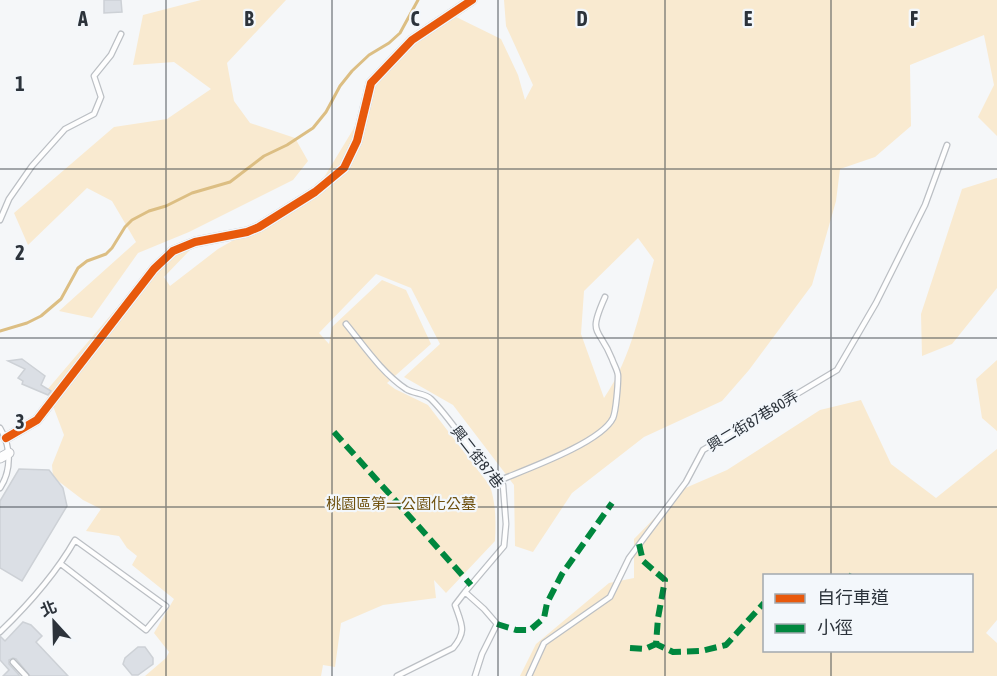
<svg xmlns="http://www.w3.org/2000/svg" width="997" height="676" font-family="'Asap Condensed','Noto Sans TC',sans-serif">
<rect width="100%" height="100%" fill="#f5f7f9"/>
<path fill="#f9ead0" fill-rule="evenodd" d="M201,0H286L227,63L234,101L250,123L295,138L308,161L293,180L189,232L138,253L92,318L59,311L136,242L112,201L87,188L28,245L14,213L114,127L167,119L211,89L174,62L133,65L143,15Z
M504,0H997V136L978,117L994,85L984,35L910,65L911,126L875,157L840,169L836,201L812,285L749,370L722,401L644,437L572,493L533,552L515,546L514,485L453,405L404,377L440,344L411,288L376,274L319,333L329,344L332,327L382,280L406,290L431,344L387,383L395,389L428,405L490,486C496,504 496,522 495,541L446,593L434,580L436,598L383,605L341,623L335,667L323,665L321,676H145L166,658L169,652L154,633L174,599L132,565L137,556L127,548L119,536L86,531L101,509L83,500L53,477L52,465L64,435L47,390L161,256L190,250L164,277L170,286L218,249L314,194L354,128L382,68L448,13L501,39L518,75L525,100L533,85L506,26ZM638,238L654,260C641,307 632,357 604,398L581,334L584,291Z
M997,178V288L952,344L922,356L921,314L962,189Z
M997,360V431L982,418L976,379Z
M861,400L891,464L936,498L997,449V620L986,633L997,643V676H520L536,644L609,583L634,578V539L683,489L727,470L820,410ZM764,576H972V650H764Z"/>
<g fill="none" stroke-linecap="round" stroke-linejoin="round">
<path stroke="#dcbe83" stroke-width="3" d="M0,331L27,323L41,316L61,299L78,268L87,261L106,254L112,248L125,227L132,220L149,211L166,206L192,193L230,182L264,156L287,145L313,128L326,112L340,86L352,71L369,55L389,43L400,33L418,0"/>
</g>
<path fill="#dbdfe5" stroke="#cdd1d6" stroke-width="1.5" d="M104,0H121L122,12L104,13Z
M22,359L45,376L41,385L51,391L48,395L22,384L23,381L18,378L25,369L8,361Z
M19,469L49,470L63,488L67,506L22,581L0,568V501Z
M23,622L31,625L42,636L36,642L68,676H30L16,659L13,658L9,660V664L20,676H3L9,670L0,660V636L5,641Z
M138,647H145L153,658V664L138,675H132L123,664L125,658Z"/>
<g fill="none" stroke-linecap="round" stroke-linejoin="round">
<defs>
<path id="service" d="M0,220L9,199L32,166L65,129L94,114L101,97L94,76L111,55L121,34
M346,324C364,346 382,373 406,389C414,394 425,393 431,399C458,426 474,461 503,485L506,524L504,546L465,592L484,609L497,624L482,654L475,676
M0,428C11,446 12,470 0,488
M498,481C524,470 601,443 613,418C616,411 618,385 618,376C618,371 614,365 612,359C599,326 587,337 605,297
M0,632C29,604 55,575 75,540L166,606L146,630L61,564
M13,662L26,676
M397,676L453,648C467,631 462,625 455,605L465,592
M529,676L544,643L610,597L629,558L686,482L703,450L837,370L876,303L925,205L947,145"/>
<path id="minor" d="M6,438L37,420L154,269L173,251L195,242L247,232L259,227L315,192L344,168L357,141L371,83L412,40L472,0
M0,458L9,453"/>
</defs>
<use href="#service" stroke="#bbbfc4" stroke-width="7"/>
<use href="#minor" stroke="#bbbfc4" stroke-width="11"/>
<use href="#service" stroke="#fefefe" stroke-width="4.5"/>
<use href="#minor" stroke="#fefefe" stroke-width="9"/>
<path stroke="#00873e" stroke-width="6" stroke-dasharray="12 6" stroke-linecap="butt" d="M334,432L471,585
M639,544L643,561L665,580L658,618L656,644L673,652L701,651L726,645L764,603
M851,576L852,574
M497,624L516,630H530L544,618L547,603L562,574L612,503
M630,648L645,649L656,644"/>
<defs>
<path id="cycleway" d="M6,438L37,420L154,269L173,251L195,242L247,232L259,227L315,192L344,168L357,141L371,83L412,40L472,0"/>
</defs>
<use href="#cycleway" stroke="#f3f7fb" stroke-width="11"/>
<use href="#cycleway" stroke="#e8590c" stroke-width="8"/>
</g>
<path fill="none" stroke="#2c333b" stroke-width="1.5" stroke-opacity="0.55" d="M166,0V676M332,0V676M498,0V676M665,0V676M831,0V576M0,169H997M0,338H997M0,507H997M831,650V676"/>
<g text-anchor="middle" stroke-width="4.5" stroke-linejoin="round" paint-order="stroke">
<g font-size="15" fill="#2c333b" stroke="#f3f7fb">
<text transform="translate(753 421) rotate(-31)" y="5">興二街87巷80弄</text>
<text transform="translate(477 457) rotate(52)" y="5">興二街87巷</text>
</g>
<g font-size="15" fill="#6f510f" stroke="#f3f7fb">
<text x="401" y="509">桃園區第一公園化公墓</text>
</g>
</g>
<g font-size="20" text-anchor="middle" font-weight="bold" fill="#2c333b" stroke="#f3f7fb" stroke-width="4.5" stroke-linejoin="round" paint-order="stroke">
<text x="83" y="26">A</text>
<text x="249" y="26">B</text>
<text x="415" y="26">C</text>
<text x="582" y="26">D</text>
<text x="748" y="26">E</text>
<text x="914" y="26">F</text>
<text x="20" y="91">1</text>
<text x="20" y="260">2</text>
<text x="20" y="429">3</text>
</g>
<rect x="763" y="574" width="210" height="78" fill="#f3f7fb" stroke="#a3a9ae" stroke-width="1.5"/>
<rect x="775" y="594" width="30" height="9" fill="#e8590c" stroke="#a3a9ae" stroke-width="1.5"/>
<text x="817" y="604" font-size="18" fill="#2c333b">自行車道</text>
<rect x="775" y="624" width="30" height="9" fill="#00873e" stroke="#a3a9ae" stroke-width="1.5"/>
<text x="817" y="634" font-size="18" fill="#2c333b">小徑</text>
<g transform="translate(54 622) rotate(338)" stroke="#f3f7fb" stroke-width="4.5" paint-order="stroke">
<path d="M0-4.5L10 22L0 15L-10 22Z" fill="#2c333b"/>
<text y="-9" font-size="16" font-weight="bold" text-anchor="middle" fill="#2c333b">北</text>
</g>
</svg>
